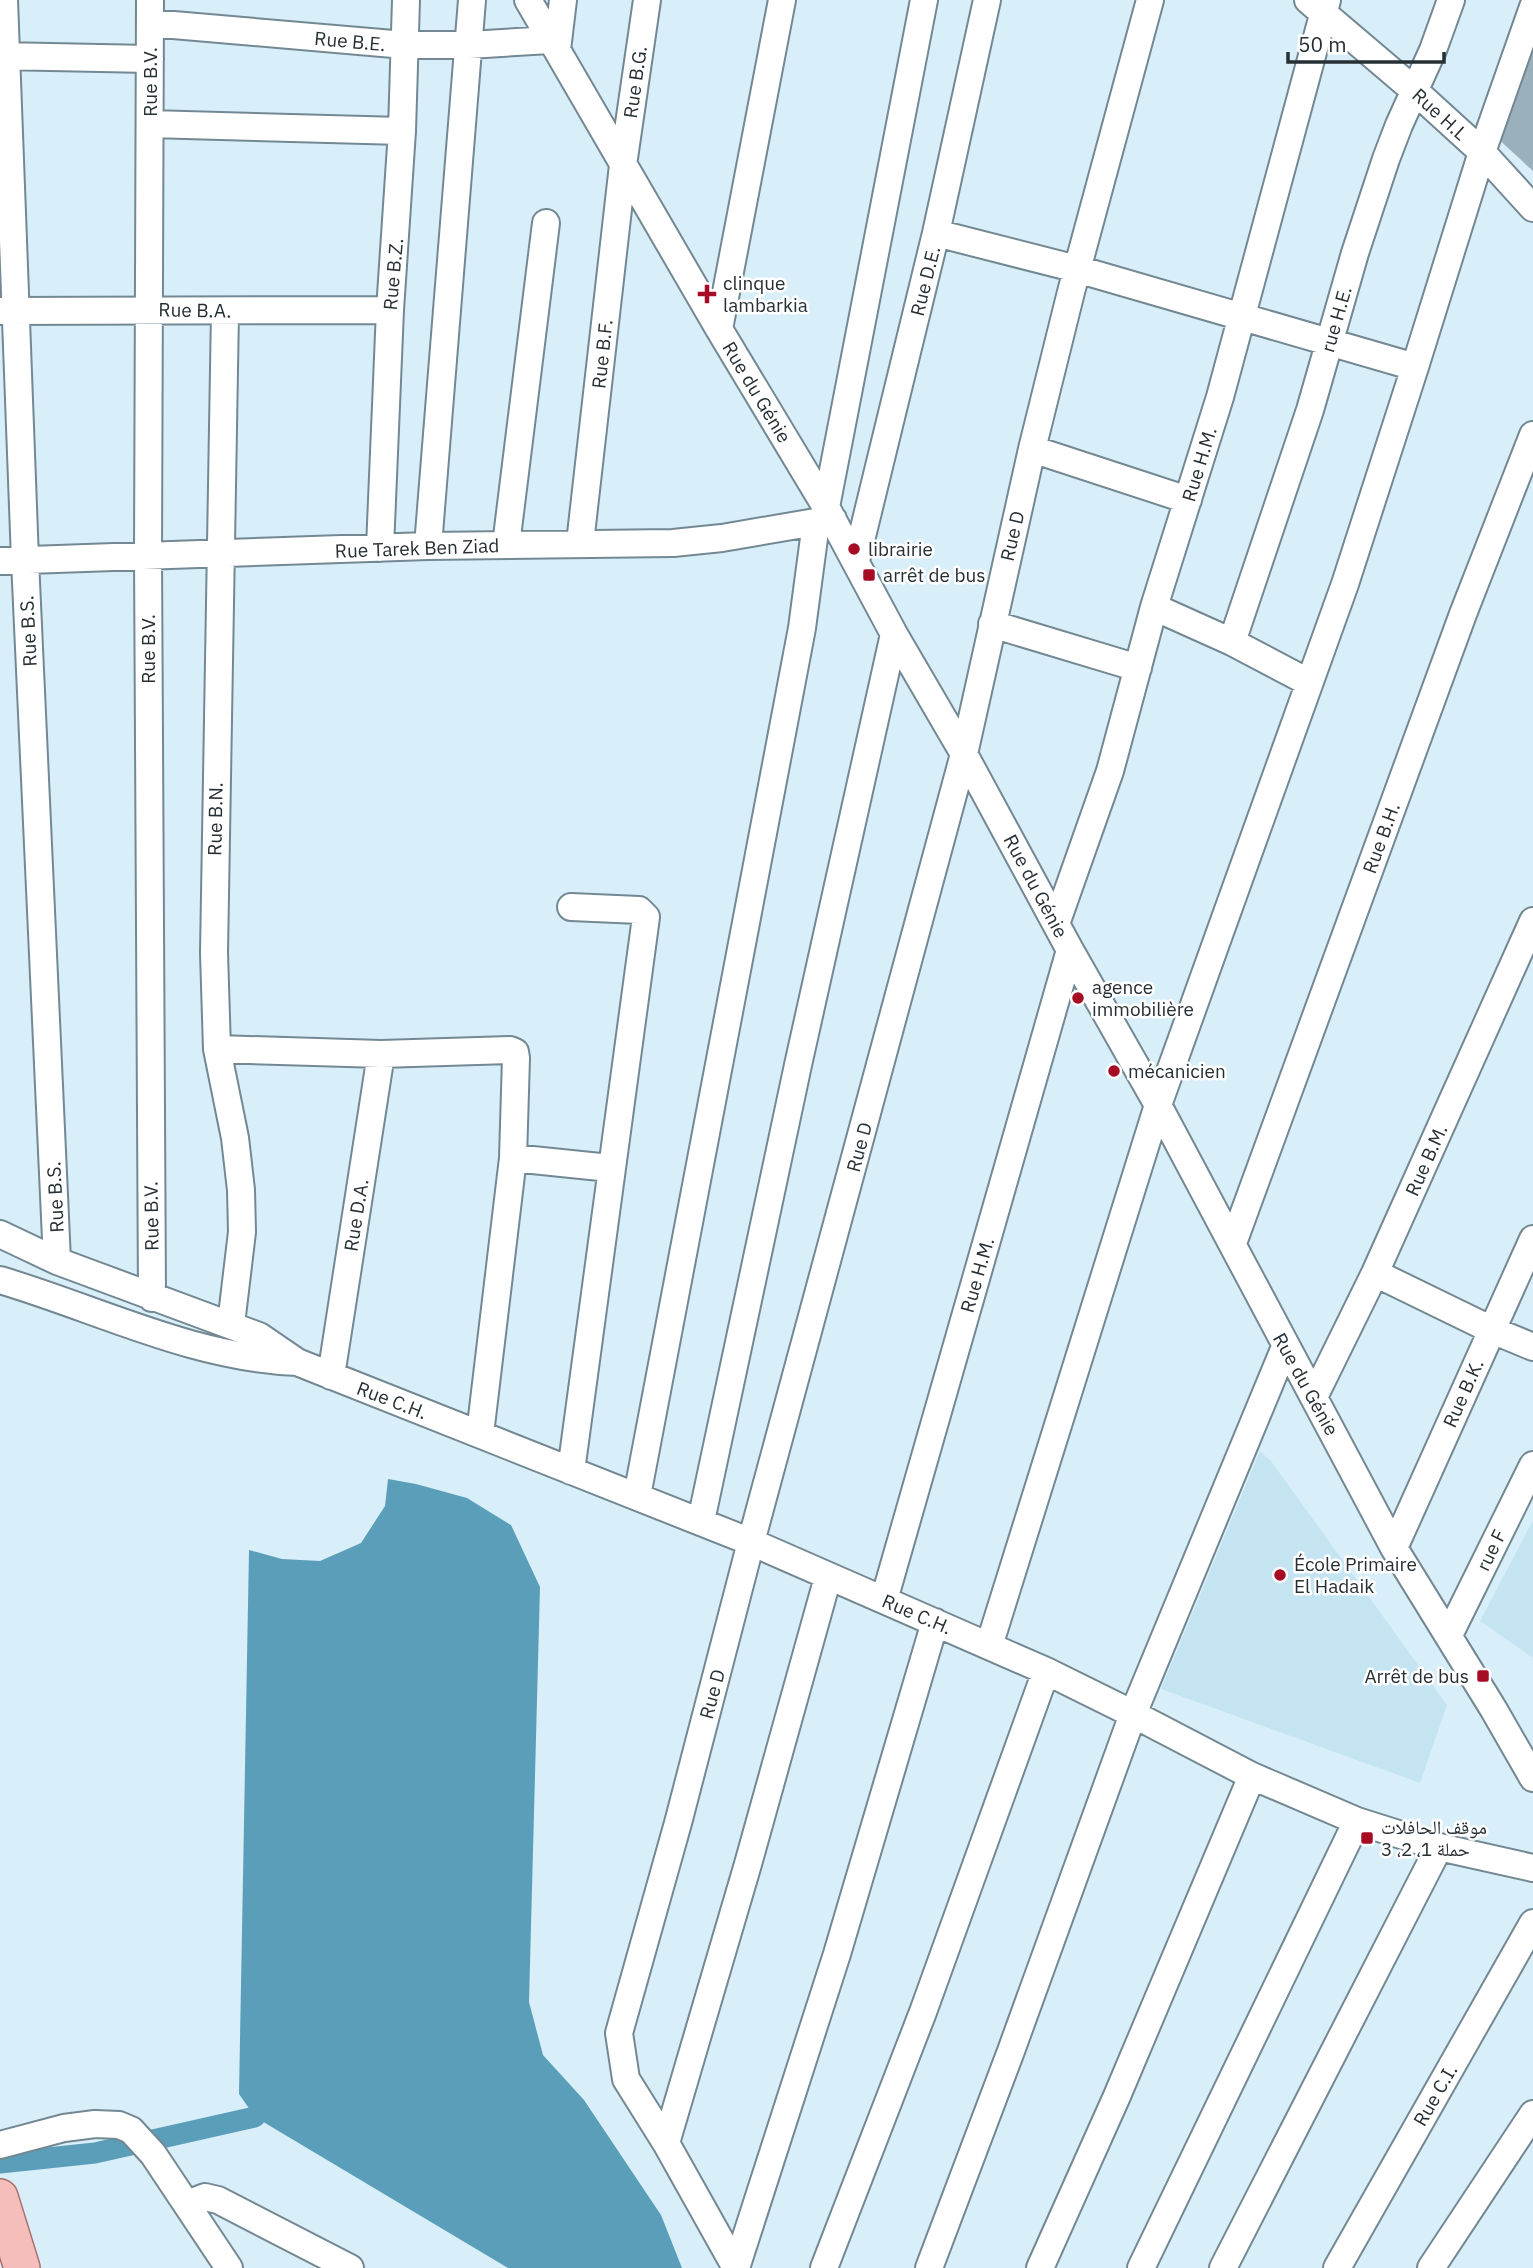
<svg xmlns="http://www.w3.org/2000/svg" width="1533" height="2268" font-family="'IBM Plex Sans','Noto Naskh Arabic',sans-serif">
<rect width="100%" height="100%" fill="#d8effa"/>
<path fill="#c5e4f2" d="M1260,1451L1271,1461L1447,1705L1420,1783L1161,1689Z
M1532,1522H1533V1658L1480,1621Z"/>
<path fill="#5b9eb9" d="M388,1479L416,1484L467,1498L511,1525L540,1587L529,2002L543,2055L584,2100L661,2215L682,2268H508L255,2117L239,2094L249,1550L282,1559L320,1561L361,1543L385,1506Z"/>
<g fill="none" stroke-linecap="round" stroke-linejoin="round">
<path stroke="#5b9eb9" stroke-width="21" d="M0,2163L95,2153L255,2117"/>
</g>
<path fill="#9ab0ba" d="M1533,38V171L1495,136Z"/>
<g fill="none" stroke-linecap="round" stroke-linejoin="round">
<defs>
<path id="minor" d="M4,0L25,560L57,1261
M150,0L148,555L152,1298
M528,0L719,329L826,507L894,634L964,754L1070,950L1158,1105L1394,1548L1494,1710L1533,1778
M1308,0L1415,91L1482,152L1533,208
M150,23L405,45H469L550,40
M557,50L563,0
M0,56L150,59
M150,124L402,131
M936,233L1077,269L1415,367
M0,311L390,310
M225,311L214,953L217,1049L235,1138L241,1190L242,1232L231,1324
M719,329L782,0
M1032,449L1188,500
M826,507L924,0
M580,543L623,165L647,0
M506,545L546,223
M428,546L472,0
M380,548L390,310L402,131L406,0
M0,561L428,546L673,543L722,538L833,519
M856,561L936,233L987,0
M1154,607L1232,642L1308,682
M992,624L1138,668
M1232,642L1310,410L1355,253L1386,159L1399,125L1433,50L1451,0
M1056,924L1110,771L1154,607L1220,397L1327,0
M217,1049L381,1054L510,1050L515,1052L516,1058L513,1158L480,1434
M513,1158L610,1168
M0,1234L57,1261L259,1336L297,1362L751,1542L1046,1671L1133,1714L1252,1776L1357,1821L1439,1847L1533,1868
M1233,1243L1463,614L1533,435
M1375,1273L1492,1330L1533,1347
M0,1280C98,1309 193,1358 297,1362
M331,1376L381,1054
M1314,1397L1375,1273L1533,921
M571,1471L646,917L639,910L571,907
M637,1496L802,628L816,523
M701,1521L798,1065L894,634
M1394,1548L1533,1239
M884,1600L1070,950
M1449,1635L1533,1465
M989,1646L1158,1105L1345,584L1415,367L1482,152L1533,7
M666,2143L748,1864L828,1577
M0,2145L64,2128L95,2124L119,2125L131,2130L153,2154L229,2268
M187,2204L205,2197L218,2200L350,2268
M736,2268L666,2143L626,2079L619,2033L678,1823L751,1542L964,754L1032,449L1071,292L1150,0
M736,2268L837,1954L935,1622
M824,2268L923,2012L1046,1671
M929,2268L1011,2051L1133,1714L1285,1347
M1040,2268L1117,2096L1252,1776
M1141,2268L1357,1821
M1223,2268L1439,1847
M1337,2268L1533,1923
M1431,2268L1533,2114"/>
<path id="major" d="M0,2197L22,2268"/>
</defs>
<use href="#minor" stroke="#738892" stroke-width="30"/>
<use href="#major" stroke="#a96f6e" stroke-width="38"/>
<use href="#minor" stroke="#fff" stroke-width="26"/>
<use href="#major" stroke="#f5bebb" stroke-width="35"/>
</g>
<g fill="#a60c24" stroke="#fff" stroke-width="2.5">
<path d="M703.5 283.5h7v7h7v7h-7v7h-7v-7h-7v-7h7z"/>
<circle cx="854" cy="549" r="7"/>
<rect x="862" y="568" width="14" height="14" rx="3.5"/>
<circle cx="1078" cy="998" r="7"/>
<circle cx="1114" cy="1071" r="7"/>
<circle cx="1280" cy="1575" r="7"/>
<rect x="1476" y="1669" width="14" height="14" rx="3.5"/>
<rect x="1360" y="1831" width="14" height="14" rx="3.5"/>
</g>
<g text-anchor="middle" stroke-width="5" stroke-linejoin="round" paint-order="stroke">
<g font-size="19" fill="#262f33" stroke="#fff">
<text transform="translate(350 41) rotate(5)" y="7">Rue B.E.</text>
<text transform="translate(150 82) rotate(-90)" y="7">Rue B.V.</text>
<text transform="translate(635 82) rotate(-82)" y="7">Rue B.G.</text>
<text transform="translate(1440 114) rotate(42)" y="7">Rue H.L</text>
<text transform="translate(393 274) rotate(-85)" y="7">Rue B.Z.</text>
<text transform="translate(925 281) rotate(-76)" y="7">Rue D.E.</text>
<text transform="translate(195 310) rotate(1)" y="7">Rue B.A.</text>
<text transform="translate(1336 319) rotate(-74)" y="7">rue H.E.</text>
<text transform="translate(602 354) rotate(-84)" y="7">Rue B.F.</text>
<text transform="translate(757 392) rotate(59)" y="7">Rue du Génie</text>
<text transform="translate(1199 464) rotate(-73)" y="7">Rue H.M.</text>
<text transform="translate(1012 536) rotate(-77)" y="7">Rue D</text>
<text transform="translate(417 548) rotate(-2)" y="7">Rue Tarek Ben Ziad</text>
<text transform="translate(28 631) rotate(-93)" y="7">Rue B.S.</text>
<text transform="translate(148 649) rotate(-90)" y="7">Rue B.V.</text>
<text transform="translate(215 819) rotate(-89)" y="7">Rue B.N.</text>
<text transform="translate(1381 838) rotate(-70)" y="7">Rue B.H.</text>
<text transform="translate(1036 886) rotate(62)" y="7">Rue du Génie</text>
<text transform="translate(859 1147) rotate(-75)" y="7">Rue D</text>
<text transform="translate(1426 1160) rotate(-66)" y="7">Rue B.M.</text>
<text transform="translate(55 1197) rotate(-93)" y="7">Rue B.S.</text>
<text transform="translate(356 1215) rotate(-81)" y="7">Rue D.A.</text>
<text transform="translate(151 1216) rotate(-91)" y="7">Rue B.V.</text>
<text transform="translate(977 1275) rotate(-74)" y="7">Rue H.M.</text>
<text transform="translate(1306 1384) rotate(61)" y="7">Rue du Génie</text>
<text transform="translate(1463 1393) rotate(-66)" y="7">Rue B.K.</text>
<text transform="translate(392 1400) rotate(21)" y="7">Rue C.H.</text>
<text transform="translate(1491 1550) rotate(-64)" y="7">rue F</text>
<text transform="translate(917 1614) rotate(23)" y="7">Rue C.H.</text>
<text transform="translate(712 1694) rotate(-75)" y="7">Rue D</text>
<text transform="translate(1435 2095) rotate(-60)" y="7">Rue C.I.</text>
</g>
<g font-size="19" fill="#262f33" stroke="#fff" text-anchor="start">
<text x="723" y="290">clinque<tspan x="723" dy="22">lambarkia</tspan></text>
<text x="868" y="556">librairie</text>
<text x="883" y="582">arrêt de bus</text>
<text x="1092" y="994">agence<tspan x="1092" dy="22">immobilière</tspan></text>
<text x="1128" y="1078">mécanicien</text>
<text x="1294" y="1571">École Primaire<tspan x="1294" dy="22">El Hadaik</tspan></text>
<text x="1469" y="1683" text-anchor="end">Arrêt de bus</text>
<text x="1381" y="1834">موقف الحافلات<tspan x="1381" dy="22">حملة 1، 2، 3</tspan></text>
</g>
</g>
<path d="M1288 52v10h156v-10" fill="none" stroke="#262f33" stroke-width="3.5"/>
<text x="1298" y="52" font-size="21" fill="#262f33" stroke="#ffffff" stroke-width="5" paint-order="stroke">50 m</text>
</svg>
